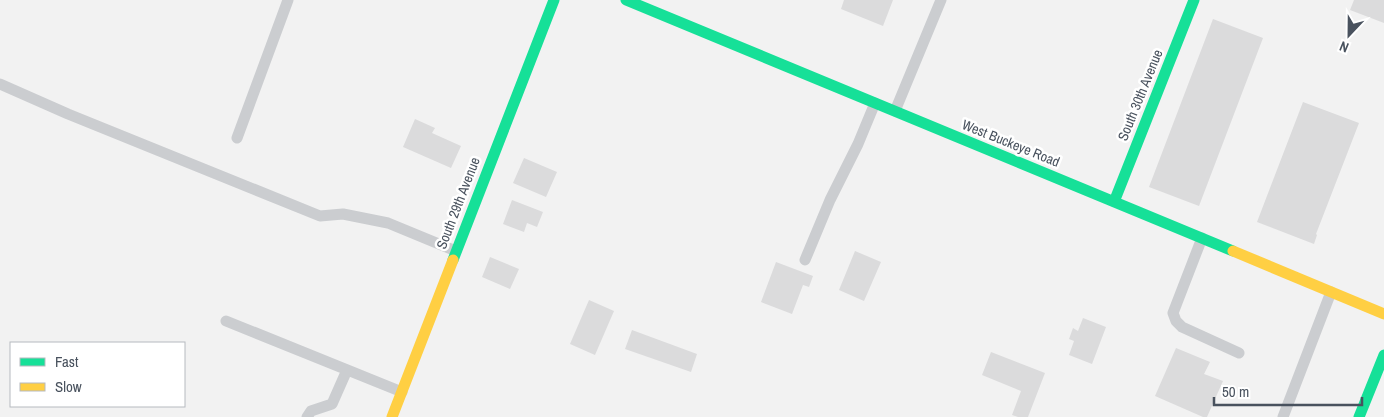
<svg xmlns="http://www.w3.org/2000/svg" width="1384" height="417" font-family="'Archivo Narrow',sans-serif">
<rect width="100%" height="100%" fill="#f2f2f2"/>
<path fill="#dbdbdc" d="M844,0H893L883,26L841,9Z
M1354,0H1384V23L1350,10Z
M1213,19L1263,38L1199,206L1149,187Z
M1303,102L1359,123L1316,234L1317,235L1314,244L1257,222Z
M415,119L435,128L432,133L461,146L451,168L403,147Z
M524,158L557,172L546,197L513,183Z
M512,200L543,212L537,227L527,223L524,232L503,224Z
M855,251L881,262L864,301L839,290Z
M490,257L519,269L510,289L482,277Z
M776,262L813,276L809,287L803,285L792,314L761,302Z
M589,300L614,311L595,355L570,344Z
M1083,318L1106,327L1092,364L1069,355L1074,341L1069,339L1073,328L1078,331Z
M632,330L697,354L691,372L625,349Z
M1176,348L1210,362L1204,374L1223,381L1207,417H1203L1155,396Z
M991,352L1045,373L1028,417H1018L1012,415L1021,391L982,375Z"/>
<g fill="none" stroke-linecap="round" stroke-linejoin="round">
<path stroke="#cbcdd0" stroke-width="11" d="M0,84L68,114L320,216L343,214L388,223L456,251
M895,111L941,0
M237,138L288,0
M1202,238L1173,313L1176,321L1182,327L1239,353
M805,260L830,200L858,144L875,103
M226,321L402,392
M307,417L311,411L332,404L347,370
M1283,417L1331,292"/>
<path stroke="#16e098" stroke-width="11" d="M626,0L1233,251
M1114,202L1194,0
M453,260L554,0
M1359,417L1384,355"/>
<path stroke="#ffcf43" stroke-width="11" d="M1233,251L1384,314
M392,417L453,260"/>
</g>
<g text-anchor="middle" stroke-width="5" stroke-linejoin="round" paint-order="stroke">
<g font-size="14" fill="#49525e" stroke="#fff">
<text transform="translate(1140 95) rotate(-68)" y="5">South 30th Avenue</text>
<text transform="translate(1011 143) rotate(22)" y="5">West Buckeye Road</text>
<text transform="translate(458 203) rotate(-69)" y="5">South 29th Avenue</text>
</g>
</g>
<rect x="10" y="342" width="175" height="65" fill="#ffffff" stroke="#b6babf"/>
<rect x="20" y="358" width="25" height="8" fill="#16e098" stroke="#b6babf"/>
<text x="55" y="367" font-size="15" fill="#49525e">Fast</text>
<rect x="20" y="383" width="25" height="8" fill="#ffcf43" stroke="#b6babf"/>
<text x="55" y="392" font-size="15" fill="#49525e">Slow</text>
<g transform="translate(1349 35) rotate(202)" stroke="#ffffff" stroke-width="4" paint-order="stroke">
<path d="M0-4L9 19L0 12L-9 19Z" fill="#49525e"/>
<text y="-8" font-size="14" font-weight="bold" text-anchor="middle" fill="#49525e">N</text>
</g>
<path d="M1214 397v8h148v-8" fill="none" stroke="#49525e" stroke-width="2.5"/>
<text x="1222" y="397" font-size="15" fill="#49525e" stroke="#ffffff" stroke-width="4" paint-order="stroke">50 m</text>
</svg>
